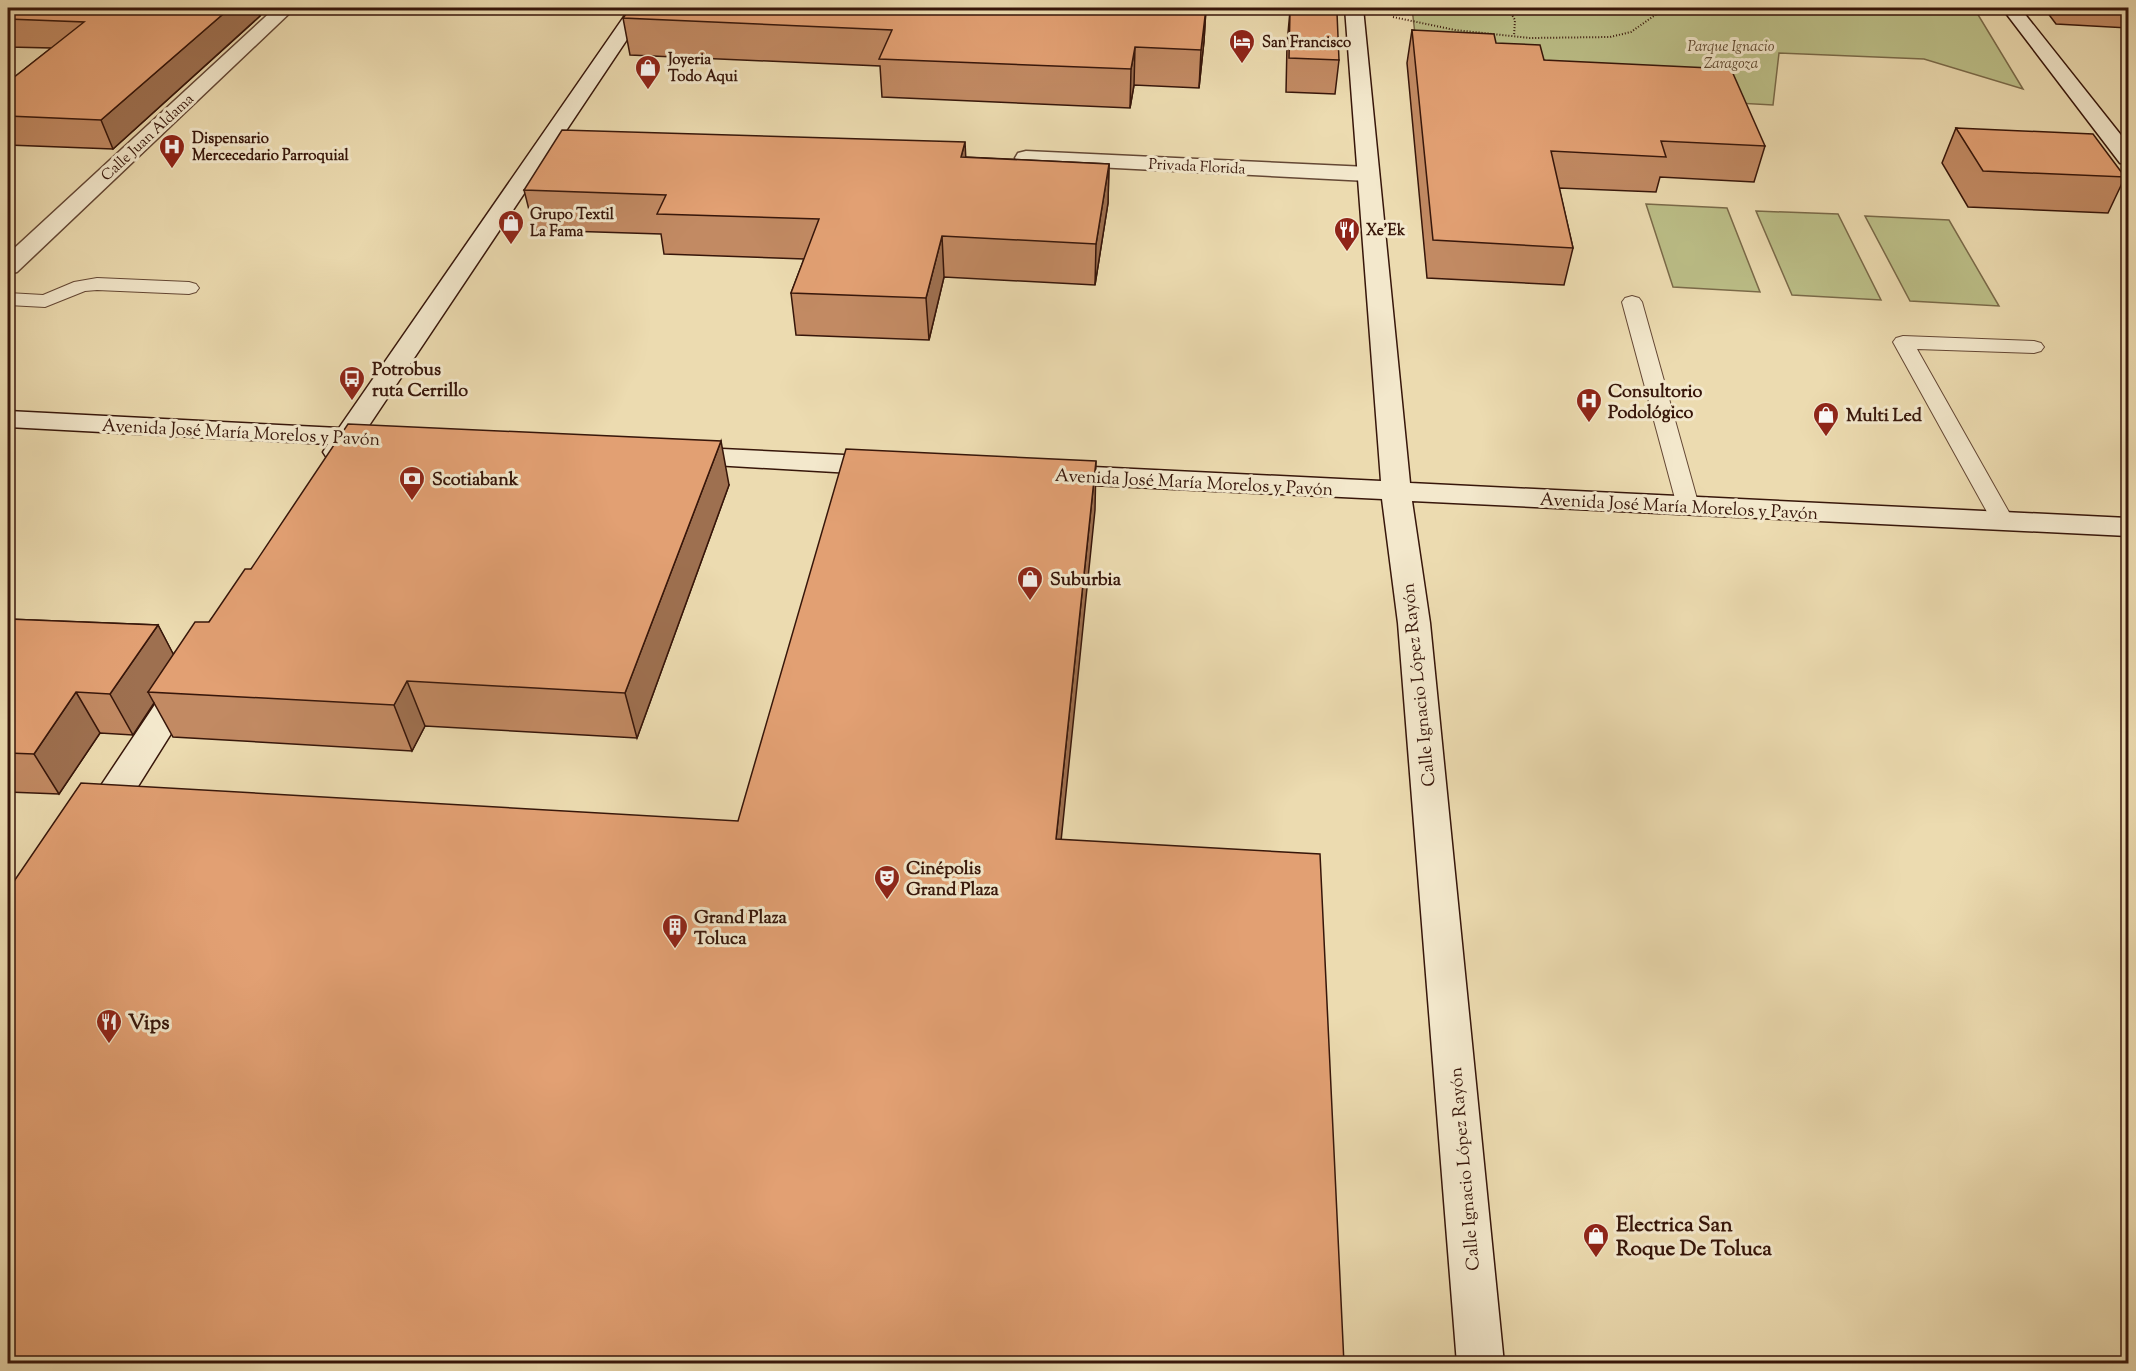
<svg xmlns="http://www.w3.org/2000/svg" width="2136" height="1371" font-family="'Sorts Mill Goudy',serif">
<rect width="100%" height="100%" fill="#ecdbb0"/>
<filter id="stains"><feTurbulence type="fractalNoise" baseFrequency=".00333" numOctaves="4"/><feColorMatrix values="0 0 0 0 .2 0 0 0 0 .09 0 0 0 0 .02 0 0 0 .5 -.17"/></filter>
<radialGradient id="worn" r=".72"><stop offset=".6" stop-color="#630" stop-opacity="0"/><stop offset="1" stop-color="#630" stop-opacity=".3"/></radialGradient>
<path fill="#bcbf88" stroke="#7a6a49" stroke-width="1.5" d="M1412,8H1974L2023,89L1924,59L1779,53L1773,105L1556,93L1418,60Z
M1646,204L1727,208L1760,292L1673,287Z
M1756,211L1838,214L1881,300L1792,295Z
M1865,216L1949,220L1999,306L1910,301Z"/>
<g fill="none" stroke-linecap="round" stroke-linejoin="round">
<defs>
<path id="lane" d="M231,8H290L291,9C285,16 237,15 231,8Z
M97,278L189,282L196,284L199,288L196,292L189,294L97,290L85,291L45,307L8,305V293L43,295L74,282Z
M1632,296L1639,298L1642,302L1699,506L1696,511L1688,513L1680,511L1677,506L1622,302L1625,298Z
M1903,336L2034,341L2041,343L2044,347L2041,351L2034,353L1917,349L2014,521L2011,526L2003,528L1995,526L1992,521L1893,342L1896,338Z"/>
<path id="street" d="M275,8H295L17,272L8,274V254Z
M1026,151L1368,167L1376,169L1379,174L1376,179L1368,181L1018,163L1015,158L1018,153Z"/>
<path id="secondary" d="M630,8H648L366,430L393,433L397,439L393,445L383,447L355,446L347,458L337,460L327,458L323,452L328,444L8,427V411L339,428Z
M1345,8H1363L1410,483L2128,518V536L1412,501L1430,623L1504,1364H1457L1398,623L1382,499L1052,483L1042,480L1038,474L1042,468L1052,465L1381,481Z
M2002,8H2020L2128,144V164L2120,163Z
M680,447L886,457L896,460L900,466L896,472L886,475L680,463L670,461L666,455L670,449Z
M188,670L200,673L204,681L110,831L97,834L84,831L79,821L84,811L176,673Z"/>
</defs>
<use href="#lane" stroke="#644734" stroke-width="2"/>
<use href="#street" stroke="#644734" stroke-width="3"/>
<use href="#secondary" stroke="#37160a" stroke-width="3"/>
<path stroke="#37160a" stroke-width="2" stroke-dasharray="1 2" stroke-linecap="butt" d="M1508,8L1515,20L1514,36
M1393,17L1455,30L1530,38L1610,37L1631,32L1665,8"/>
<use href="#lane" fill="#f3e8cc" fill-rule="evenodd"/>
<use href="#street" fill="#f3e8cc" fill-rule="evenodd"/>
<use href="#secondary" fill="#f3e8cc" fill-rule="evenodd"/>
</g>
<path fill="#c28a63" stroke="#37160a" stroke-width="1.5" d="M8,8L260,16L113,149L8,145V82L51,48L8,47Z
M1206,8L1204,41L1199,88L1134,85L1130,108L882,97L880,66L630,55L623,18Z
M2044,8H2128V28L2056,24Z
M1290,11L1339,60L1335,94L1286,92L1287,44Z
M1412,30L1544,60L1765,146L1754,182L1660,177L1656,192L1559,188L1573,248L1564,285L1427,278L1407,63Z
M1956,128L2125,177L2108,213L1968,207L1942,163Z
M965,157L1109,164L1108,203L1095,285L944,277L929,340L796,335L791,293L804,259L664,254L661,234L534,230L524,190Z
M729,485L637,738L425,726L412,751L173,737L154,703L133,735L100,733L59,794L8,792V619L158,625L173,654L209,622L251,569Z"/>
<path fill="#9e7050" stroke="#37160a" stroke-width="1.5" d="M230,8H257L260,16L113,149L101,120Z
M1206,8L1204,41L1199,88L1201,50Z
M1135,47L1134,85L1130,108L1131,69Z
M965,142L967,181L961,157Z
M1109,164L1108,203L1095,285L1096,244Z
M942,236L944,277L929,340L926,298Z
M721,441L729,485L637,738L625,693Z
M1096,461L1095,510L1056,890V839Z
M158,625L179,665L148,692L154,703L133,735L110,694Z
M407,681L425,726L412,751L394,705Z
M76,692L100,733L59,794L34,754Z"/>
<path fill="#e2a073" stroke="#37160a" stroke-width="1.5" d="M8,8H230L101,120L8,116V82L84,22L8,19Z
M631,8H1206L1201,50L1135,47L1131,69L879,59L892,30L623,18Z
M1290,11L1337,13L1339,60L1289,58Z
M1412,30L1494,34L1496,43L1540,45L1544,60L1731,69L1765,146L1661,141L1666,157L1551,151L1573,248L1433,240Z
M1956,128L2093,134L2125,177L1983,171Z
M562,130L965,142L961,157L1109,164L1096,244L942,236L926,298L791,293L819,219L657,214L666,195L524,190Z
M348,424L721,441L625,693L407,681L394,705L148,692L195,622H209L245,569H251Z
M846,449L1096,461L1056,839L1320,854L1344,1364H8V890L81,783L738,821Z
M8,619L158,625L110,694L76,692L34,754L8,753Z"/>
<defs>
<symbol id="hotel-pin" viewBox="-11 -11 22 30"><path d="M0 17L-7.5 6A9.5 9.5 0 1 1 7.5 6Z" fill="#8f2418" stroke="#f3e8cc"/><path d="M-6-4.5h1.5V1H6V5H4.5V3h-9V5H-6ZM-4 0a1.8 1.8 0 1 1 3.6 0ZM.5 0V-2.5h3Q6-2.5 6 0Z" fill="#fff"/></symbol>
<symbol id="shop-pin" viewBox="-11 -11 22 30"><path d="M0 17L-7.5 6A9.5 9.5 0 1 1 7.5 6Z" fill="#8f2418" stroke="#f3e8cc"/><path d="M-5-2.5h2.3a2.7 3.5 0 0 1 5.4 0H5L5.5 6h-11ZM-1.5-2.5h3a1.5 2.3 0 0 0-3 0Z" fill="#fff"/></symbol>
<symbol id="hospital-pin" viewBox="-11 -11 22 30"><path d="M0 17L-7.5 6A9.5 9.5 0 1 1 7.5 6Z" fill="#8f2418" stroke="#f3e8cc"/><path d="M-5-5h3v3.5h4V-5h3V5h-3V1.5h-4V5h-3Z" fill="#fff"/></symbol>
<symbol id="restaurant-pin" viewBox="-11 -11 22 30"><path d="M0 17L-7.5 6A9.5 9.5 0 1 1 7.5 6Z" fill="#8f2418" stroke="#f3e8cc"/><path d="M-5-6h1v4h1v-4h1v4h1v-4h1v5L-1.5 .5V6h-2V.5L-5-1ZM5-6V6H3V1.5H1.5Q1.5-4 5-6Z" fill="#fff"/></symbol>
<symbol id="bus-pin" viewBox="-11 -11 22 30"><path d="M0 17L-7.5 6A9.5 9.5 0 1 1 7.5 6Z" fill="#8f2418" stroke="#f3e8cc"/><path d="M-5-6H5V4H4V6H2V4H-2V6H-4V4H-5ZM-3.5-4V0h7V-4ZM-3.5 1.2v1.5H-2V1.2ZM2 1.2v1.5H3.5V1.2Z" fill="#fff"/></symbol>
<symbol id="bank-pin" viewBox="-11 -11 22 30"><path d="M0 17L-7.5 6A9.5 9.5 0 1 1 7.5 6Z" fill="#8f2418" stroke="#f3e8cc"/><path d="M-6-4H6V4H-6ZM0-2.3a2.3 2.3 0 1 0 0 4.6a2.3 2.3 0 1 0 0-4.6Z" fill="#fff"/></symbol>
<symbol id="theatre-pin" viewBox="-11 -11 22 30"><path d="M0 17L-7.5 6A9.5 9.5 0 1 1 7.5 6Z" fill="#8f2418" stroke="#f3e8cc"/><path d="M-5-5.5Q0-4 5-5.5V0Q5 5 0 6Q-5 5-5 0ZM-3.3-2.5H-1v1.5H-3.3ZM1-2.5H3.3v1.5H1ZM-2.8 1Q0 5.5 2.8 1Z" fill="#fff"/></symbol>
<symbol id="building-pin" viewBox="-11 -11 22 30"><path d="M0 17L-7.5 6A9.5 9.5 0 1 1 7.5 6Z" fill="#8f2418" stroke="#f3e8cc"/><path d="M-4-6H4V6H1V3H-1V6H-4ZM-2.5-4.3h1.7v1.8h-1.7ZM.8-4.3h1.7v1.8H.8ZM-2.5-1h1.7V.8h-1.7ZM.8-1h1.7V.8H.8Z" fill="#fff"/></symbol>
</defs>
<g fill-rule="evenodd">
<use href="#hotel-pin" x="1227" y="27" width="30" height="40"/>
<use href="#shop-pin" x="633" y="53" width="30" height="40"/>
<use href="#hospital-pin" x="157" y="132" width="30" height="40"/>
<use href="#shop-pin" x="496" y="208" width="30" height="40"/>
<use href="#restaurant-pin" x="1332" y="215" width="30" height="40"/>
<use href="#bus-pin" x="337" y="364" width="30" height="40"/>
<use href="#hospital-pin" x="1574" y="386" width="30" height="40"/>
<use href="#shop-pin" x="1811" y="400" width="30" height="40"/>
<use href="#bank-pin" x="397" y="464" width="30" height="40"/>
<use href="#shop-pin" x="1015" y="564" width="30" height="40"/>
<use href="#theatre-pin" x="872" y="863" width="30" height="40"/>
<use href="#building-pin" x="660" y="912" width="30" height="40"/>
<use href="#restaurant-pin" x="94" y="1007" width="30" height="40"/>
<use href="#shop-pin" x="1581" y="1221" width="30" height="40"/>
</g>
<g text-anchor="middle" stroke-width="6" stroke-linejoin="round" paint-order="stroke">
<g font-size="15" font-weight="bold" fill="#37160a" stroke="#f3e8cc" text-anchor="start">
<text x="1262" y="47">San Francisco</text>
<text x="668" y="64">Joyeria<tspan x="668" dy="17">Todo Aqui</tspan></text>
<text x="192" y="143">Dispensario<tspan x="192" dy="17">Mercecedario Parroquial</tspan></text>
<text x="530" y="219">Grupo Textil<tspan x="530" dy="17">La Fama</tspan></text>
<text x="1366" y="235">Xe'Ek</text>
</g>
<g font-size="15" font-style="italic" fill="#5f4930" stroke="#f3e8cc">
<text x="1731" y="51">Parque Ignacio<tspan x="1731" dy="17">Zaragoza</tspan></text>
</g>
<g font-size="15" fill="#37160a" stroke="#f3e8cc">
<text transform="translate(147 137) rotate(-43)" y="5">Calle Juan Aldama</text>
<text transform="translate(1197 166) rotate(3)" y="5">Privada Florida</text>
</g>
<g font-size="18" font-weight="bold" fill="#37160a" stroke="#f3e8cc" text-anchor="start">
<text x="372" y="375">Potrobus<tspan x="372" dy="21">ruta Cerrillo</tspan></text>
<text x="1608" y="397">Consultorio<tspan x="1608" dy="21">Podológico</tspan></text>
<text x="1846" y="421">Multi Led</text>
<text x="432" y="485">Scotiabank</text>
<text x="1050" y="585">Suburbia</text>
<text x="906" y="874">Cinépolis<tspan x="906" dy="21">Grand Plaza</tspan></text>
<text x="694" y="923">Grand Plaza<tspan x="694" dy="21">Toluca</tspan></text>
</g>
<g font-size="18" fill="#37160a" stroke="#f3e8cc">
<text transform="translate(241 432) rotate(3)" y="6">Avenida José María Morelos y Pavón</text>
<text transform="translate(1194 482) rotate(3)" y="6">Avenida José María Morelos y Pavón</text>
<text transform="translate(1679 506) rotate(3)" y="6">Avenida José María Morelos y Pavón</text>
<text transform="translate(1418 685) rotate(-96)" y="6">Calle Ignacio López Rayón</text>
<text transform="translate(1464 1169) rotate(-95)" y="6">Calle Ignacio López Rayón</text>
</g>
<g font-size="21" font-weight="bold" fill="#37160a" stroke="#f3e8cc" text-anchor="start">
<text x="128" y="1029">Vips</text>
<text x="1616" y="1231">Electrica San<tspan x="1616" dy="24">Roque De Toluca</tspan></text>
</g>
</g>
<rect width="2136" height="1371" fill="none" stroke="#ecdbb0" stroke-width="30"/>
<rect x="9" y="9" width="2118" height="1353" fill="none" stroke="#37160a" stroke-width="3"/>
<rect x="15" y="15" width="2106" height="1341" fill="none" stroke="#37160a" stroke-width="1.5"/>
<rect width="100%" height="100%" filter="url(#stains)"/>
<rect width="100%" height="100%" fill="url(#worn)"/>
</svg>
